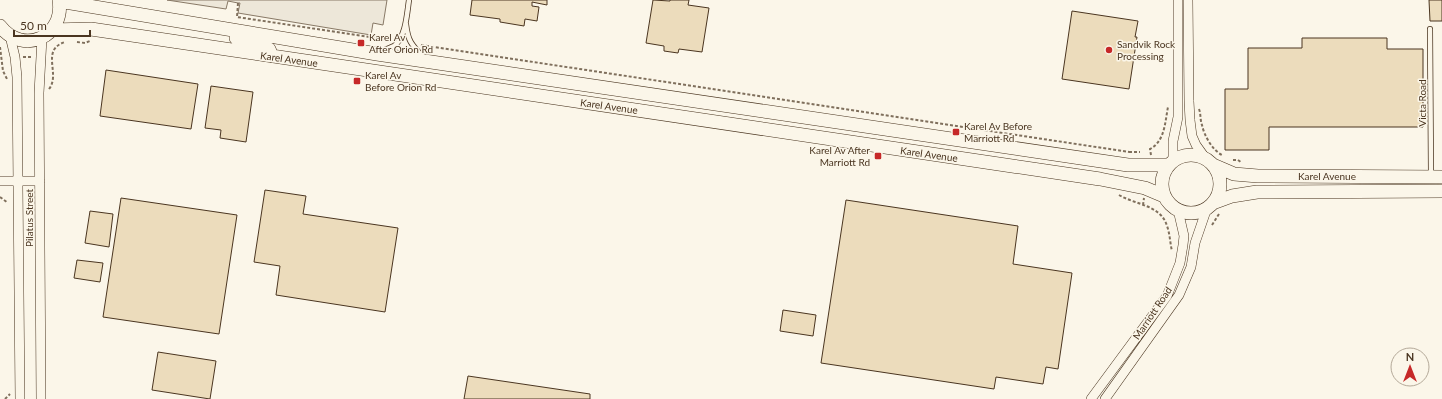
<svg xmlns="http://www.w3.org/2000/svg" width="1442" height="399" font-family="Lato,sans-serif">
<rect width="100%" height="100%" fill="#fbf6e9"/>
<path fill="#ede7d9" stroke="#887966" d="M167,0H387L383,25L373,23L371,35L238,13L240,3H238L228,1L226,9Z"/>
<path fill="#ecdcbc" stroke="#4a3520" d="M472,0H547V5L532,2V6L539,7L537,21L525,19L524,26L500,22V19L470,15Z
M653,0L670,1V0H689L688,5L709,8L702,52L679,49L678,53L664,51V46L646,43Z
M1429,0H1442V21H1430Z
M1072,11L1138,21L1135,37H1137L1129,89L1062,79Z
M1302,38H1387V49H1423V127H1269V150H1225V89H1248V48H1302Z
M106,70L198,84L191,129L100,116Z
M211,86L253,92L246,142L220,138L221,130L205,128Z
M265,190L306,196L303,214L398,228L385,312L276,295L280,266L254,262Z
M121,198L237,215L219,334L103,317Z
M846,200L1018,226L1013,264L1072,273L1058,369L1046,367L1043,384L996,377L994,389L821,363Z
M90,211L113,214L109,247L85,243Z
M77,260L103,263L100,282L74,278Z
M783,310L816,315L813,336L780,331Z
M158,352L216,361L210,399L152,390Z
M468,376L590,394V399H464Z"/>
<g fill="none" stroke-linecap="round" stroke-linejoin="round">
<defs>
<path id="lane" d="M406,24C408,41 411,44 423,57
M1430,29L1431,175
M382,51C386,49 390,48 394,46C406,37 407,13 409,0"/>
<path id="street" d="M1188,0L1189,101L1190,120L1192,136L1196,145L1206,159
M10,36L15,57L17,77L20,399
M1173,161V141L1178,117V0
M0,181H40
M41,399L39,93L42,38
M1091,399L1167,296L1180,263L1183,245L1184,236L1178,210
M1105,399L1179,295L1191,267L1195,243L1207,208"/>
<path id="secondary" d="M59,1L377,54L1128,165H1169
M0,26C23,56 65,37 59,0
M52,30L91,29L1100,179L1145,188L1164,196
M236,38L257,44L269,49L272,56
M1162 184a29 29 0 1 1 58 0a29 29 0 1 1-58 0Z
M1213,165L1234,174L1258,176L1442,177
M1213,203L1232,196L1257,192L1442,191"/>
</defs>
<use href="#lane" stroke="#4a3520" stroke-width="6"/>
<use href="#street" stroke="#4a3520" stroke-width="10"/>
<use href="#secondary" stroke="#4a3520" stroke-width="14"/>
<path stroke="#7f6f5c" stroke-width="2" stroke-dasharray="3 2" stroke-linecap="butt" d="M238,3L237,17L389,40
M77,42L85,43L90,41
M421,45L1129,152
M0,47L3,71L7,79
M23,57H33
M49,89C61,74 40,50 65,42
M1199,109C1201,114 1200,120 1202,125C1204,135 1212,150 1222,155
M1129,152H1140
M1151,155L1150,149C1165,141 1165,122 1168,107
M1233,160H1238L1242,163
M1119,195C1136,205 1161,205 1167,226C1170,234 1170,243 1172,251
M0,197L8,203
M1143,205L1144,198
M1212,225L1219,214
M5,399L10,394"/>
<use href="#lane" stroke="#fbf6e9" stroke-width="4.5"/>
<use href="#street" stroke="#fbf6e9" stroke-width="9"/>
<use href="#secondary" stroke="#fbf6e9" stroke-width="13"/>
</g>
<g fill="#c62828" stroke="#fbf6e9" stroke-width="1.5">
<rect x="357" y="39" width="8" height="8" rx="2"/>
<circle cx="1109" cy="50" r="4"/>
<rect x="353" y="77" width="8" height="8" rx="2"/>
<rect x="952" y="128" width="8" height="8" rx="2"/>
<rect x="874" y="152" width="8" height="8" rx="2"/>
</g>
<g text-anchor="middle" stroke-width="3" stroke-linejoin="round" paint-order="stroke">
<g font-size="10" fill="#4a3520" stroke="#fbf6e9" text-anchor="start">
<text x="369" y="41">Karel Av<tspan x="369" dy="12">After Orion Rd</tspan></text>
<text x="1117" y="48">Sandvik Rock<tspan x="1117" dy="12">Processing</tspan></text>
<text x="365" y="79">Karel Av<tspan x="365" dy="12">Before Orion Rd</tspan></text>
<text x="964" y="130">Karel Av Before<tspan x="964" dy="12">Marriott Rd</tspan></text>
<text x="870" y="154" text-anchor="end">Karel Av After<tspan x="870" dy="12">Marriott Rd</tspan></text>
</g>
<g font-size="10" fill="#4a3520" stroke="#fbf6e9">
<text transform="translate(289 59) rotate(8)" y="4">Karel Avenue</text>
<text transform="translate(1422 103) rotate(-90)" y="4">Victa Road</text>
<text transform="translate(609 106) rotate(8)" y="4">Karel Avenue</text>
<text transform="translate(929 154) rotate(8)" y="4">Karel Avenue</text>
<text x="1327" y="180">Karel Avenue</text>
<text transform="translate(29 218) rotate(-90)" y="4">Pilatus Street</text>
<text transform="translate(1152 313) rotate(-56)" y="4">Marriott Road</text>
</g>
</g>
<g transform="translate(1410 367)"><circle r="19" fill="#fbf6e9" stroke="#b4a999"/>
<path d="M0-3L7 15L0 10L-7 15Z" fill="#c62828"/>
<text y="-6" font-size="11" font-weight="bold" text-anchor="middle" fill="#4a3520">N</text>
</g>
<path d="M14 30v6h76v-6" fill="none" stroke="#4a3520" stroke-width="2"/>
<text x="20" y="30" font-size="12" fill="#4a3520" stroke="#fbf6e9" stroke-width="3" paint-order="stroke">50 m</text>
</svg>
